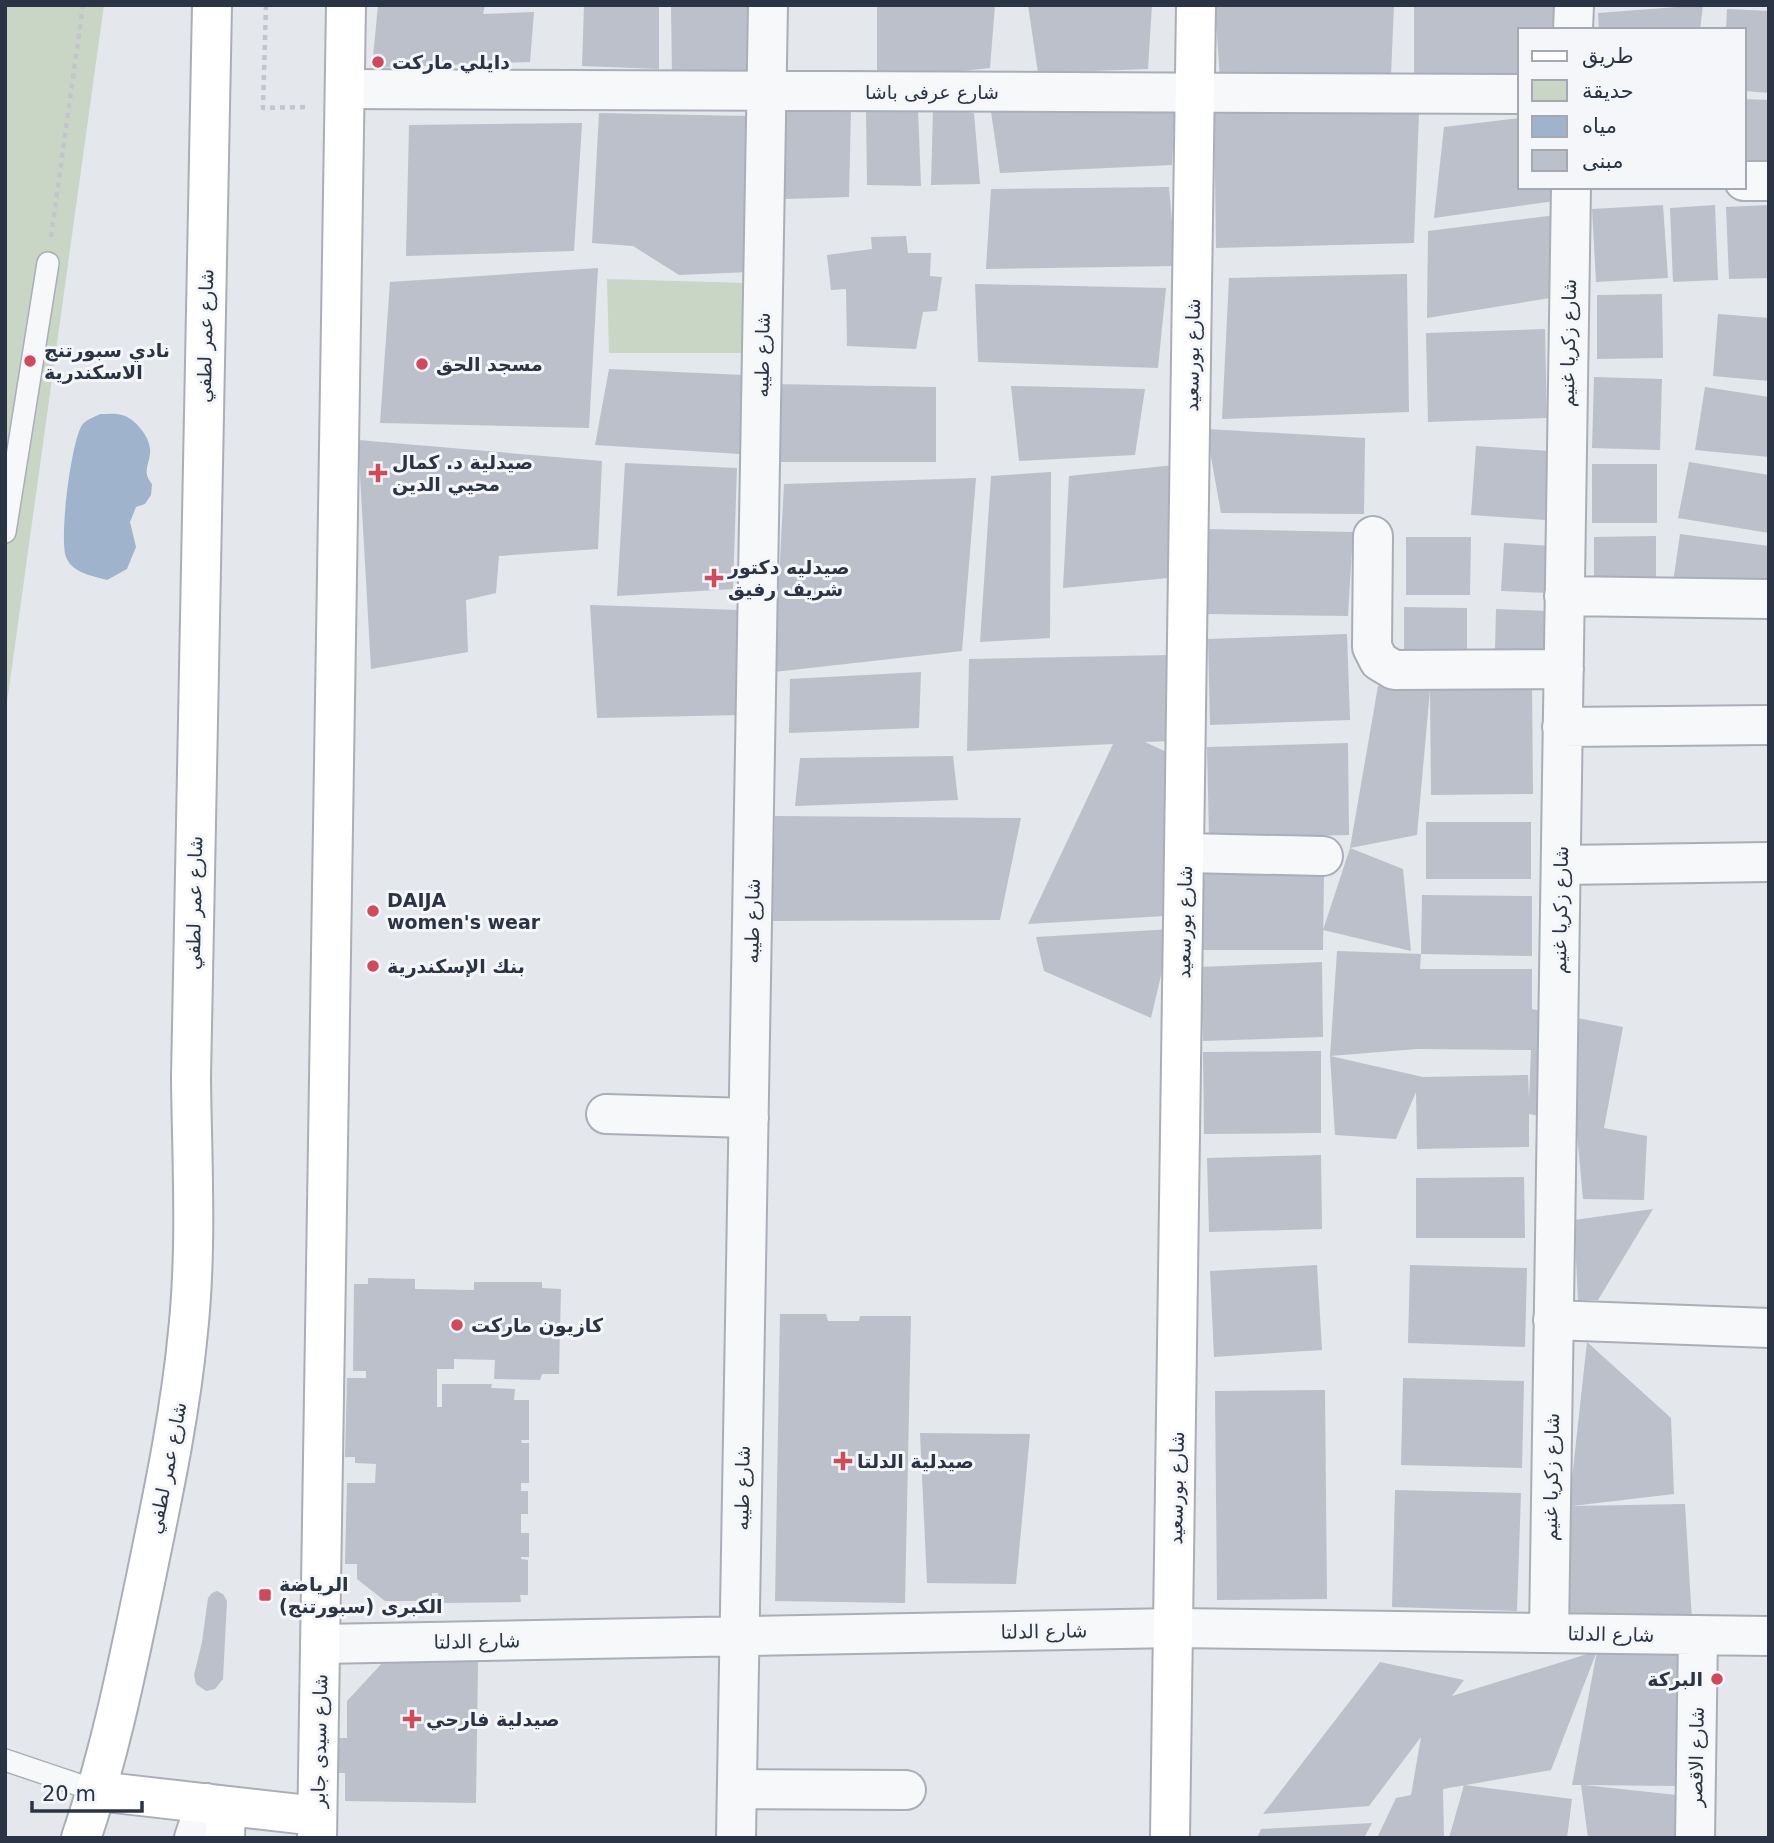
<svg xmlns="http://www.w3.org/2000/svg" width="1774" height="1843" font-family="'DejaVu Sans','Noto Naskh Arabic',sans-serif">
<rect width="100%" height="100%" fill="#e4e7ec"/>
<path fill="#c9d6c5" d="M5,5H104L5,717Z
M607,279L746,283L749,353H609Z"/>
<path fill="#9fb4cc" d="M100,414C107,414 116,413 122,415C135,418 152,439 150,453C149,466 142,472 152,484L151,495L145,504L136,507L130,522L136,547L127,569L107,580C93,576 72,573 66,557C59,538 71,442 82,425C86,420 94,417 100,414Z"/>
<path fill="#bbc0ca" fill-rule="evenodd" d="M378,5H485L483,14L534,12L530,62L372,68Z
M584,5H659V69L582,66Z
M671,5H755L754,74L672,75Z
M877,5H995L990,68L877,80Z
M1028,5H1152L1148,69L1038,73Z
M1215,5H1394L1391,75L1220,80Z
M1414,5H1560V30H1520V77L1414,76Z
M1703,5L1700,30H1599L1598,13Z
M1727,9L1769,11V93L1744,91V30H1726Z
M1744,99L1769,100V164L1744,163Z
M990,105L1175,111L1172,165L1000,173Z
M783,108H851L849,197L785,199Z
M933,108L974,113L980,184L931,185Z
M1214,108L1419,114L1414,243L1216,248Z
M918,109L921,186L867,185L866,111Z
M599,113L748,116L750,272L679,275L633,246L592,243Z
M1520,118V187H1556L1555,201L1434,218L1444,127Z
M582,123L574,251L406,256L409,125Z
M1169,187L1176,266L986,269L991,189Z
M1663,205L1668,278L1596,282L1592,209Z
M1715,205L1718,280L1673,282L1670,208Z
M1769,205V278L1729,279L1726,207Z
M1556,215L1550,298L1427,318L1428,231Z
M906,236L908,253H931L930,276L942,277L937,311L923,312L916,349L847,346L846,289L831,290L827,255L872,249L871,237Z
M598,268L589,428L380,423L390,282Z
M1407,274L1409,412L1222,419L1229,278Z
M975,284L1166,288L1158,368L978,362Z
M1662,294L1663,358L1597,359V295Z
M1718,314L1769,318V381L1713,376Z
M1545,329L1547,418L1428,422L1426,333Z
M609,369L744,375L740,454L595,445Z
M1594,377L1662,379L1660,450L1592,448Z
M772,384L936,387V462H780Z
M1011,386L1145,389L1135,455L1019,461Z
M1705,387L1769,397V457L1695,450Z
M1206,429L1365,438L1364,514L1221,513Z
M358,440L602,461L598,549L499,556L496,593L466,600L468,652L371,669Z
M1476,446L1550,451L1545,520L1471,515Z
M1689,462L1769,475V533L1678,518Z
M625,463L737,468L733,589L617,596Z
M1592,464H1657V523H1592Z
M1174,465L1168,578L1063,588L1069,476Z
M1051,472L1050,638L980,642L991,476Z
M976,478L962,651L774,672L784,484Z
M1205,529L1353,532L1348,616L1206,614Z
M1680,534L1769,546V596L1673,583Z
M1656,536V590L1594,591V537Z
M1406,537H1471L1470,595H1406Z
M1504,543L1553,546L1551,593L1501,591Z
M590,605L739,610L742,715L597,718Z
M1404,607L1467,608V660H1404Z
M1496,609L1549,611L1547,652L1495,650Z
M1347,634L1350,720L1210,725L1208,639Z
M1172,655L1175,741L1145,742L1175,756L1165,916L1028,924L1113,744L967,751L969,659Z
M921,672L919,728L789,733L790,679Z
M1378,686H1532L1533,794L1431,795L1430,690L1417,835L1350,848Z
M1348,743L1349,835L1209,838L1207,747Z
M953,756L958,800L795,806L800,758Z
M775,816L1021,818L1000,920L772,921Z
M1426,822H1531V879H1426Z
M1350,848L1403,869L1411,951L1323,930Z
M1199,871H1324L1323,950H1199Z
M1422,895L1532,896V956L1421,954Z
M1172,929L1151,1018L1044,971L1036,937Z
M1337,951L1421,954L1420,969H1532V1009L1623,1027L1604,1128L1647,1136L1644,1200L1583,1199L1576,1123L1529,1114V1147L1417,1149L1416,1092L1396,1139L1335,1135L1330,1056ZM1417,1049L1531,1050L1529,1099L1528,1075L1423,1077L1330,1056Z
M1322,962L1323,1037L1203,1041L1200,967Z
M1321,1051V1133L1204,1134L1203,1052Z
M1321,1155L1322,1229L1209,1232L1207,1158Z
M1524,1177L1525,1238H1416V1178Z
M1653,1209L1598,1300H1578L1574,1220Z
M1317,1265L1322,1350L1214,1357L1210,1271Z
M1410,1265L1527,1268L1525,1347L1408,1343Z
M368,1278L415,1279V1289L474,1290V1282H542V1288L561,1289L559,1374H542L540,1380L494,1379L495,1360L454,1359V1369H437V1407H442V1384H492L491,1388L515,1389L514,1400H529V1440H521L522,1443H529V1483H521V1491H528V1514H521V1533H529V1557H521V1559L528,1560V1595H520L521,1602L439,1603L438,1593H432V1601H385L357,1579V1564H345L347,1483H375L376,1464L355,1463V1457H345L347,1378H366V1371H353L354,1284H368Z
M780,1314H826L828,1321H859L860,1316H911L905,1603L775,1601Z
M1587,1342L1671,1418L1674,1494L1572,1506L1685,1504L1692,1620L1565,1615L1569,1506Z
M1403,1378L1524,1381L1522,1468L1401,1465Z
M1325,1390L1327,1599L1217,1600L1215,1391Z
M920,1433L1030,1434L1016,1584L927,1583Z
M1395,1490L1521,1493L1517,1611L1392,1607Z
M217,1591L223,1594L227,1601L223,1679L215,1689L206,1691L196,1684L194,1675L202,1642L208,1598L212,1593Z
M1597,1651L1551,1770L1443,1789L1444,1838H1377L1396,1798L1411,1795L1421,1737L1369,1806L1263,1814L1380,1662L1464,1680L1452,1696Z
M1597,1651L1689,1652L1676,1786L1584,1785L1695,1797L1689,1838H1588L1581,1785H1572Z
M384,1661L478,1662L476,1803L345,1801V1773H338V1738H347V1701Z
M1464,1785L1572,1799L1567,1838H1449Z
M1372,1823L1364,1838H1257L1261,1829Z"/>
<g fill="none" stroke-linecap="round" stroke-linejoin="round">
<defs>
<path id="lane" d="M5,532L48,263
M5,1760L97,1791"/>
<path id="street" d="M1573,30L1574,5
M345,89L1520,94
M1744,181H1769
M1373,536L1372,647L1379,661L1394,670L1564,669
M1564,596L1769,599
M1562,727L1769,725
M1185,853L1323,856
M1561,865L1769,862
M606,1114L749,1118
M1553,1320L1769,1328
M1549,1633L1571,187
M320,1644L1174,1628L1769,1636
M737,1789L906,1790
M194,1838L206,1803
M736,1838L768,5
M1695,1838L1698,1635"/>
<path id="secondary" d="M97,1791L317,1816
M81,1838C110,1754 127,1668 145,1582C162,1499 180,1416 188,1332C197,1247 192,1163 191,1078L212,5
M225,1838L226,1806
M317,1838L346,5
M1170,1838L1196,5"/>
</defs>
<use href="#lane" stroke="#a9aeb7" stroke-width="24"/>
<use href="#street" stroke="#a9aeb7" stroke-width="42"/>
<use href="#secondary" stroke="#a9aeb7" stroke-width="42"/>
<path stroke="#c2c5cb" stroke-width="4.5" stroke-dasharray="5 5" stroke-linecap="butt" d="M266,5L263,108L307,107
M51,237L83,5"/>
<use href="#lane" stroke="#f7f8fa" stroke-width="21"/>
<use href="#street" stroke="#f7f8fa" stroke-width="38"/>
<use href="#secondary" stroke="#fff" stroke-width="38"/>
</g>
<g fill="#d1495b" stroke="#f4f6f9" stroke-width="2.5">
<circle cx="378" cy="62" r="7"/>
<circle cx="30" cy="361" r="7"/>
<circle cx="422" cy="364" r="7"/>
<path d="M374.5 462.5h7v7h7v7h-7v7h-7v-7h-7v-7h7z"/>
<path d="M710.5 567.5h7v7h7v7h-7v7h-7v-7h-7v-7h7z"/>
<circle cx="373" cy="911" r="7"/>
<circle cx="373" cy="966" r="7"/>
<circle cx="457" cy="1325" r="7"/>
<path d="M839.5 1450.5h7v7h7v7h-7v7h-7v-7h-7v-7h7z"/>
<rect x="258" y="1588" width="14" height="14" rx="3.5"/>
<circle cx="1717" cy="1679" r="7"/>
<path d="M408.5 1708.5h7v7h7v7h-7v7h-7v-7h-7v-7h7z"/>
</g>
<g text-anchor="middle" stroke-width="6" stroke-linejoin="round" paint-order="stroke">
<g font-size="19" font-weight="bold" fill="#2b3445" stroke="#f4f6f9" text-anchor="start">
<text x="392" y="69">دايلي ماركت</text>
<text x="44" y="357">نادي سبورتنج<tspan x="44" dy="22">الاسكندرية</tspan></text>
<text x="436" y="371">مسجد الحق</text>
<text x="392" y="469">صيدلية د. كمال<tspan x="392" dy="22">محيي الدين</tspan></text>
<text x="728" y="574">صيدليه دكتور<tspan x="728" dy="22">شريف رفيق</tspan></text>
<text x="387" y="907">DAIJA<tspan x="387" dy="22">women's wear</tspan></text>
<text x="387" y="973">بنك الإسكندرية</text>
<text x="471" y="1332">كازيون ماركت</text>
<text x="857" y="1468">صيدلية الدلتا</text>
<text x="279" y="1591">الرياضة<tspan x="279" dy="22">(سبورتنج) الكبرى</tspan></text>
<text x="1703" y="1686" text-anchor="end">البركة</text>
<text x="426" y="1726">صيدلية فارحي</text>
</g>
<g font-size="19" fill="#2b3445" stroke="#f4f6f9">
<text x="932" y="99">شارع عرفى باشا</text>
<text transform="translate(205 336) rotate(-89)" y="7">شارع عمر لطفي</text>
<text transform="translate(1568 343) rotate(-89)" y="7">شارع زكريا غنيم</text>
<text transform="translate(762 355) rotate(-89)" y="7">شارع طيبه</text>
<text transform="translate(1192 355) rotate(-89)" y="7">شارع بورسعيد</text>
<text transform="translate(194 903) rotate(-89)" y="7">شارع عمر لطفي</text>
<text transform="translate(1560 910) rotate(-89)" y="7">شارع زكريا غنيم</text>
<text transform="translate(752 921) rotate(-89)" y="7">شارع طيبه</text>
<text transform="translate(1184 922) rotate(-89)" y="7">شارع بورسعيد</text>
<text transform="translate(167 1468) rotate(-79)" y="7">شارع عمر لطفي</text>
<text transform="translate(1551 1477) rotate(-89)" y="7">شارع زكريا غنيم</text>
<text transform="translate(742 1488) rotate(-89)" y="7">شارع طيبه</text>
<text transform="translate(1176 1488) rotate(-89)" y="7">شارع بورسعيد</text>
<text transform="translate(1044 1631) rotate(-1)" y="7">شارع الدلتا</text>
<text transform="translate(1611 1634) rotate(1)" y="7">شارع الدلتا</text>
<text transform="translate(477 1641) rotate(-1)" y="7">شارع الدلتا</text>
<text transform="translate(319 1741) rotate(-89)" y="7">شارع سيدى جابر</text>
<text transform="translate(1696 1757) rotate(-89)" y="7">شارع الاقصر</text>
</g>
</g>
<rect width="1774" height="1843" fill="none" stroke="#2b3445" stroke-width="14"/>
<rect x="1518" y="28" width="228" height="161" fill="#f4f6f9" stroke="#a4a8b1" stroke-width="2"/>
<rect x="1532" y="51" width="35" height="10" fill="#ffffff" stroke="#a4a8b1" stroke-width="2"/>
<text x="1582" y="63" font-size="21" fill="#2b3445">طريق</text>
<rect x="1532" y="80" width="35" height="21" fill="#c9d6c5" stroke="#a4a8b1" stroke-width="2"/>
<text x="1582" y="98" font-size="21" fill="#2b3445">حديقة</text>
<rect x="1532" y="116" width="35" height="21" fill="#9fb4cc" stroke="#a4a8b1" stroke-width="2"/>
<text x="1582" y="133" font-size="21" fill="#2b3445">مياه</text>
<rect x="1532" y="150" width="35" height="21" fill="#bbc0ca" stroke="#a4a8b1" stroke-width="2"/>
<text x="1582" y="168" font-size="21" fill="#2b3445">مبنى</text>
<path d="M32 1801v10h110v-10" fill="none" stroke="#2b3445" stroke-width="3.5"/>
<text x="42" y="1801" font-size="21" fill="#2b3445" stroke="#f4f6f9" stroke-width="5" paint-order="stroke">20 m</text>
</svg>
